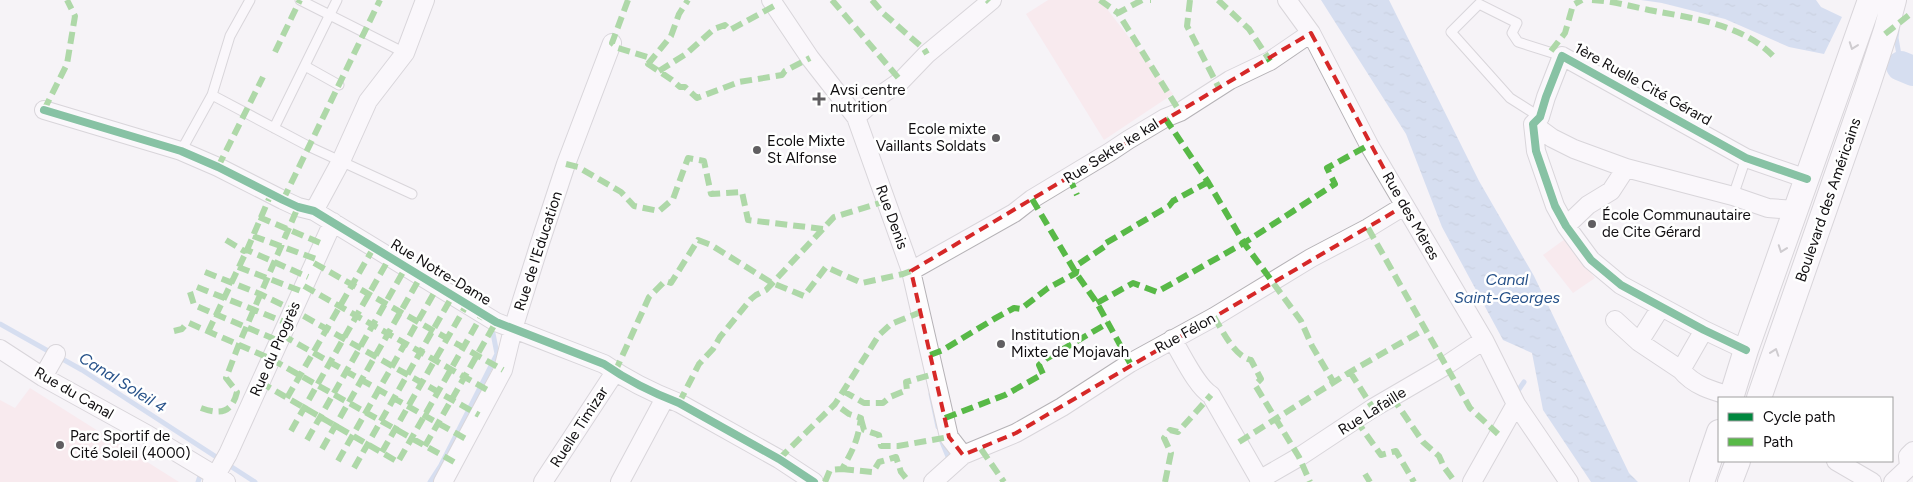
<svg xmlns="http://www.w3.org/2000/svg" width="1913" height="482" font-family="Figtree,sans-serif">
<defs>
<pattern id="water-ripples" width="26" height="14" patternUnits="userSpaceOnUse" patternTransform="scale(1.25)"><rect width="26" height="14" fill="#b0c6e7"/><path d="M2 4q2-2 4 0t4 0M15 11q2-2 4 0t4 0" fill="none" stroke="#96a9c5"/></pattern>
</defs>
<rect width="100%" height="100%" fill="#f6f3f7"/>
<path fill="#fae0e3" d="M1048,0H1100L1173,94L1104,140L1026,14Z
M1565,239L1595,278L1573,293L1543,255Z
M30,388L179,482H0V400L15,408Z"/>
<path fill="url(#water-ripples)" d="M1321,0H1389L1479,181L1534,276L1629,473L1638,482H1591L1543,410L1532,353L1503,340L1442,227L1406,134Z
M1641,0H1816L1821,7L1842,17L1824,54L1789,47L1725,19L1662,3Z"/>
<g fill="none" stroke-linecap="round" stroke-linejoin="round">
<path stroke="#b0c6e7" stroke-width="5" d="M1897,30L1896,38L1901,66
M0,324L82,370L255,482
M931,394L938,427
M1515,395L1524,382
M942,442L949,459
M198,482L200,476
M430,482L441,465L497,354L491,323"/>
<path stroke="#b0c6e7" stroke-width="30" d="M1901,66L1913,71"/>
<defs>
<path id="lane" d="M300,0L405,53
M305,66L339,85
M212,95L310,147L412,194
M1540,117L1510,98L1451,32L1479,4L1517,23L1512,33L1518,42L1562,56
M274,128L337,0
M181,151L212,95L230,36L250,0
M1733,196L1746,158"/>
<path id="street" d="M771,0L810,58L856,117L911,271L949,437L963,455
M1287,0L1311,33L1369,145L1484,340L1516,404L1569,482
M44,110L181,151L218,167L283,200L298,207L314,211L496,322L604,364C627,380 653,393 679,403L779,459L814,482
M856,117L878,97L901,81L927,54L992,0
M1533,124L1552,138L1574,149L1626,168L1733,196L1768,208L1796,210
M314,211L341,161L368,101L405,53L425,0
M1566,226L1588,205L1611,191L1626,168
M911,271L1014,213L1032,199L1110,152L1128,140L1165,118L1180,112L1230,80L1270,61L1311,33
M1615,320L1639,342L1661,307
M1704,330L1681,370C1694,386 1713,391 1731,396
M1172,339C1182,354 1196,386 1211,395L1261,482
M1639,342L1681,370
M0,349L43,377L148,435L226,482
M1746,350L1704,330L1621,285L1591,260L1566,226L1555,206L1536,151L1533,124L1540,117L1546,97L1562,56L1746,158L1807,179
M43,377L56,354
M1836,461L1872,482
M1259,480L1299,457L1373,408L1445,366L1484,340
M212,482L228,454L333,222
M443,482L503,370L513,329L539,246L566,164L612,43
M543,482L615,372
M620,482L665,398
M933,482L963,455L1016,433L1062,407L1130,363L1214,317L1311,258L1368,228L1404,206
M1472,482L1516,404
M1893,482L1909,467L1908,456L1913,451"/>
<path id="secondary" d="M1731,398L1746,350L1870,0
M1759,398L1867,88L1886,30L1894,0
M1702,482L1719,432
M1730,482L1738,461"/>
</defs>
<use href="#lane" stroke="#b5b2b6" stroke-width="11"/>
<use href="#street" stroke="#b5b2b6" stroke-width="20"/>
<use href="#secondary" stroke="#b5b2b6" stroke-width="26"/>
<use href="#lane" stroke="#fefdfe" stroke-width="9"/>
<use href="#street" stroke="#fefdfe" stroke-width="18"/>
<use href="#secondary" stroke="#fefdfe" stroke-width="24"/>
<path stroke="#58b947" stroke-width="6" stroke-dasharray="12 6" stroke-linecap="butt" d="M628,0L612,43L618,48L647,57L648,64L672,80L680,87H685L697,98L739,82L782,75L785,71L810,58
M832,0L901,81
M872,0L883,13L924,49L927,54
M987,0L989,2
M1100,0L1118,13
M1142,0L1118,13L1180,112
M1150,0H1151
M1190,0L1187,26L1219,88
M1218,0L1249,29L1270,61
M1592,0C1612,1 1630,6 1649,10C1691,18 1743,24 1774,57
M1885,34L1913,12
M1551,51L1565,33L1573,5L1582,0
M275,52L300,0
M648,64L671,36L679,14L688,0
M659,71L686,54L714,29L725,25L730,30L774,6
M44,110L67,64L75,16L67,0
M1165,118L1208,182L1244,243L1301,321L1312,346L1334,383
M566,164L578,167L621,192L634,206L659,211L673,199L688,158L704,161L711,194L742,192L748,220L823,229
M218,167L263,77
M1069,177L1077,195
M1032,199L1076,273L1097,303L1130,363
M283,200L380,0
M259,217L323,244
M1368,228L1470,408L1498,434
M253,236L316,259
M226,240L244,251L247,250L308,277
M314,263L503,370
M238,267L301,291
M205,272L260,294L293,310L479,415
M304,286L491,392
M197,287L287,323
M190,292L194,305L279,341
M1097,303L1133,283L1157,292L1244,243L1335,184L1327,168L1369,145
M1214,317C1223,331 1234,356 1251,360L1261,379L1255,385L1299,457L1310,482
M174,331L182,329L186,324L189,323L271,359L454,462
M208,332L247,250L271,194
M282,335L466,439
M930,355L943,350L994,319L1014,308L1021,309L1048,288L1076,273L1077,265L1107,245L1106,243L1169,206L1173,201L1208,182
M615,372L649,297L665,281L671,283L698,240L711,245L772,283L804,296L826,267L862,283L903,274L911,271
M1350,372L1373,408
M260,382C306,409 352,435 398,462L483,313
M843,391L864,403H883L890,397L907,390L906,382L934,374
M1392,397L1423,442L1439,456L1444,467L1455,482
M287,398L374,247
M679,403L699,364L713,349L720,337L751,299L756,295L766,290L834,217L886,201
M201,408C220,415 232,413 237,392L226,378L239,344L298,207
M945,418L1005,395L1043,374L1039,365L1046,359L1108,323
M861,419L864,430L879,435L881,446H898L949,437
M1356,420L1381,455L1396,451L1414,482
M291,431L390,257
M307,440L406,267
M1239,442L1350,372L1425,329
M425,446L496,322
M322,449L421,276
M981,449L1004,482
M382,452L467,304
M779,459L835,404L879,335L891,324L921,312
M338,461L438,286
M354,468L453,295
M842,469L873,472L879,462L896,457L901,472L909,482
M1365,474L1370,482
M825,482L830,470L842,469C853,450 858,440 861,418L849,414L835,404
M1165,482L1171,453L1164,438L1170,430L1178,432L1211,395"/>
<defs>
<path id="cycleway" d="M44,110L181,151L218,167L283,200L298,207L314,211L496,322L604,364C627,380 653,393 679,403L779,459L814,482
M1746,350L1704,330L1621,285L1591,260L1566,226L1555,206L1536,151L1533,124L1540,117L1546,97L1562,56L1746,158L1807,179"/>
</defs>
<use href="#cycleway" stroke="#fff" stroke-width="11"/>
<use href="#cycleway" stroke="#00873e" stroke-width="8"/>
</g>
<defs><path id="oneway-chevron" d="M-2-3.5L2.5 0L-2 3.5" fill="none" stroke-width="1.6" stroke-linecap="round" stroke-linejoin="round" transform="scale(1.25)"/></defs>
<g stroke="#9f9d9f">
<use href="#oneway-chevron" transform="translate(1853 46) rotate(110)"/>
<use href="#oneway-chevron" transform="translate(1782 249) rotate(110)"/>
<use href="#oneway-chevron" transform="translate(1775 352) rotate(-71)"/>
</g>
<path d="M0 0H1913V482H0ZM1311,33L1404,206L1016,433L963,455L949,437L911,271Z" fill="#f6f3f7" fill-opacity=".55" fill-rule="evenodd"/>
<path fill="none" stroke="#d62828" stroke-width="4" stroke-dasharray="10 6" stroke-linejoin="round" d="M1311,33L1404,206L1016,433L963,455L949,437L911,271Z"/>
<g fill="#605e61" stroke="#fff" stroke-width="2">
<path d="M816.5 91.5h5v5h5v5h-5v5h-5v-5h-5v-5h5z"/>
<circle cx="996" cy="138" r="5"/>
<circle cx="757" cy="150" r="5"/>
<circle cx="1592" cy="224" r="5"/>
<circle cx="1001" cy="344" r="5"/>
<circle cx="60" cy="445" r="5"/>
</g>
<g text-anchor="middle" stroke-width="5" stroke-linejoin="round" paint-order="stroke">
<g font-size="15" fill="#100e10" stroke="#fff">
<text transform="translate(1643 84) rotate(29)" y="5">1ère Ruelle Cité Gérard</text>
<text transform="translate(1111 151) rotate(-32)" y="5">Rue Sekte ke kal</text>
<text transform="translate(1828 200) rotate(-71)" y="5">Boulevard des Américains</text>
<text transform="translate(1411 216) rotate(60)" y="5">Rue des Mères</text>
<text transform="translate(892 217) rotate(70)" y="5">Rue Denis</text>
<text transform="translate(538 251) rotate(-72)" y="5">Rue de l'Education</text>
<text transform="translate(441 272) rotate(31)" y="5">Rue Notre-Dame</text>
<text transform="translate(1185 333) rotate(-29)" y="5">Rue Félon</text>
<text transform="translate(275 349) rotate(-66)" y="5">Rue du Progrès</text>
<text transform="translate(74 393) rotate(30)" y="5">Rue du Canal</text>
<text transform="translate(1372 411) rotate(-32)" y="5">Rue Lafaille</text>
<text transform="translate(579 427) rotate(-57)" y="5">Ruelle Timizar</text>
</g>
<g font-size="15" fill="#100e10" stroke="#fff" text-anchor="start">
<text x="830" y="95">Avsi centre<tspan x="830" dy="17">nutrition</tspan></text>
<text x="986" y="134" text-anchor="end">Ecole mixte<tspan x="986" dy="17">Vaillants Soldats</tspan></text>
<text x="767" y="146">Ecole Mixte<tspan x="767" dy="17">St Alfonse</tspan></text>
<text x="1602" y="220">École Communautaire<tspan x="1602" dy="17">de Cite Gérard</tspan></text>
<text x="1011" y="340">Institution<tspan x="1011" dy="17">Mixte de Mojavah</tspan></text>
<text x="70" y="441">Parc Sportif de<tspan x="70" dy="17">Cité Soleil (4000)</tspan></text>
</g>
<g font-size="16" font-style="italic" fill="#265189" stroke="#fff">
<text x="1507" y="285">Canal<tspan x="1507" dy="18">Saint-Georges</tspan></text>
<text transform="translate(123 382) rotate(32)" y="6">Canal Soleil 4</text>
</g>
</g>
<rect x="1718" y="397" width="175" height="65" fill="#ffffff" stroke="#9f9f9f"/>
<rect x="1728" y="413" width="25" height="8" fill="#00873e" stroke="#9f9f9f"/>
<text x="1763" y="422" font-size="15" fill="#100e10">Cycle path</text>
<rect x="1728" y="438" width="25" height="8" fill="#58b947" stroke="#9f9f9f"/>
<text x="1763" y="447" font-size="15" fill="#100e10">Path</text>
</svg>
